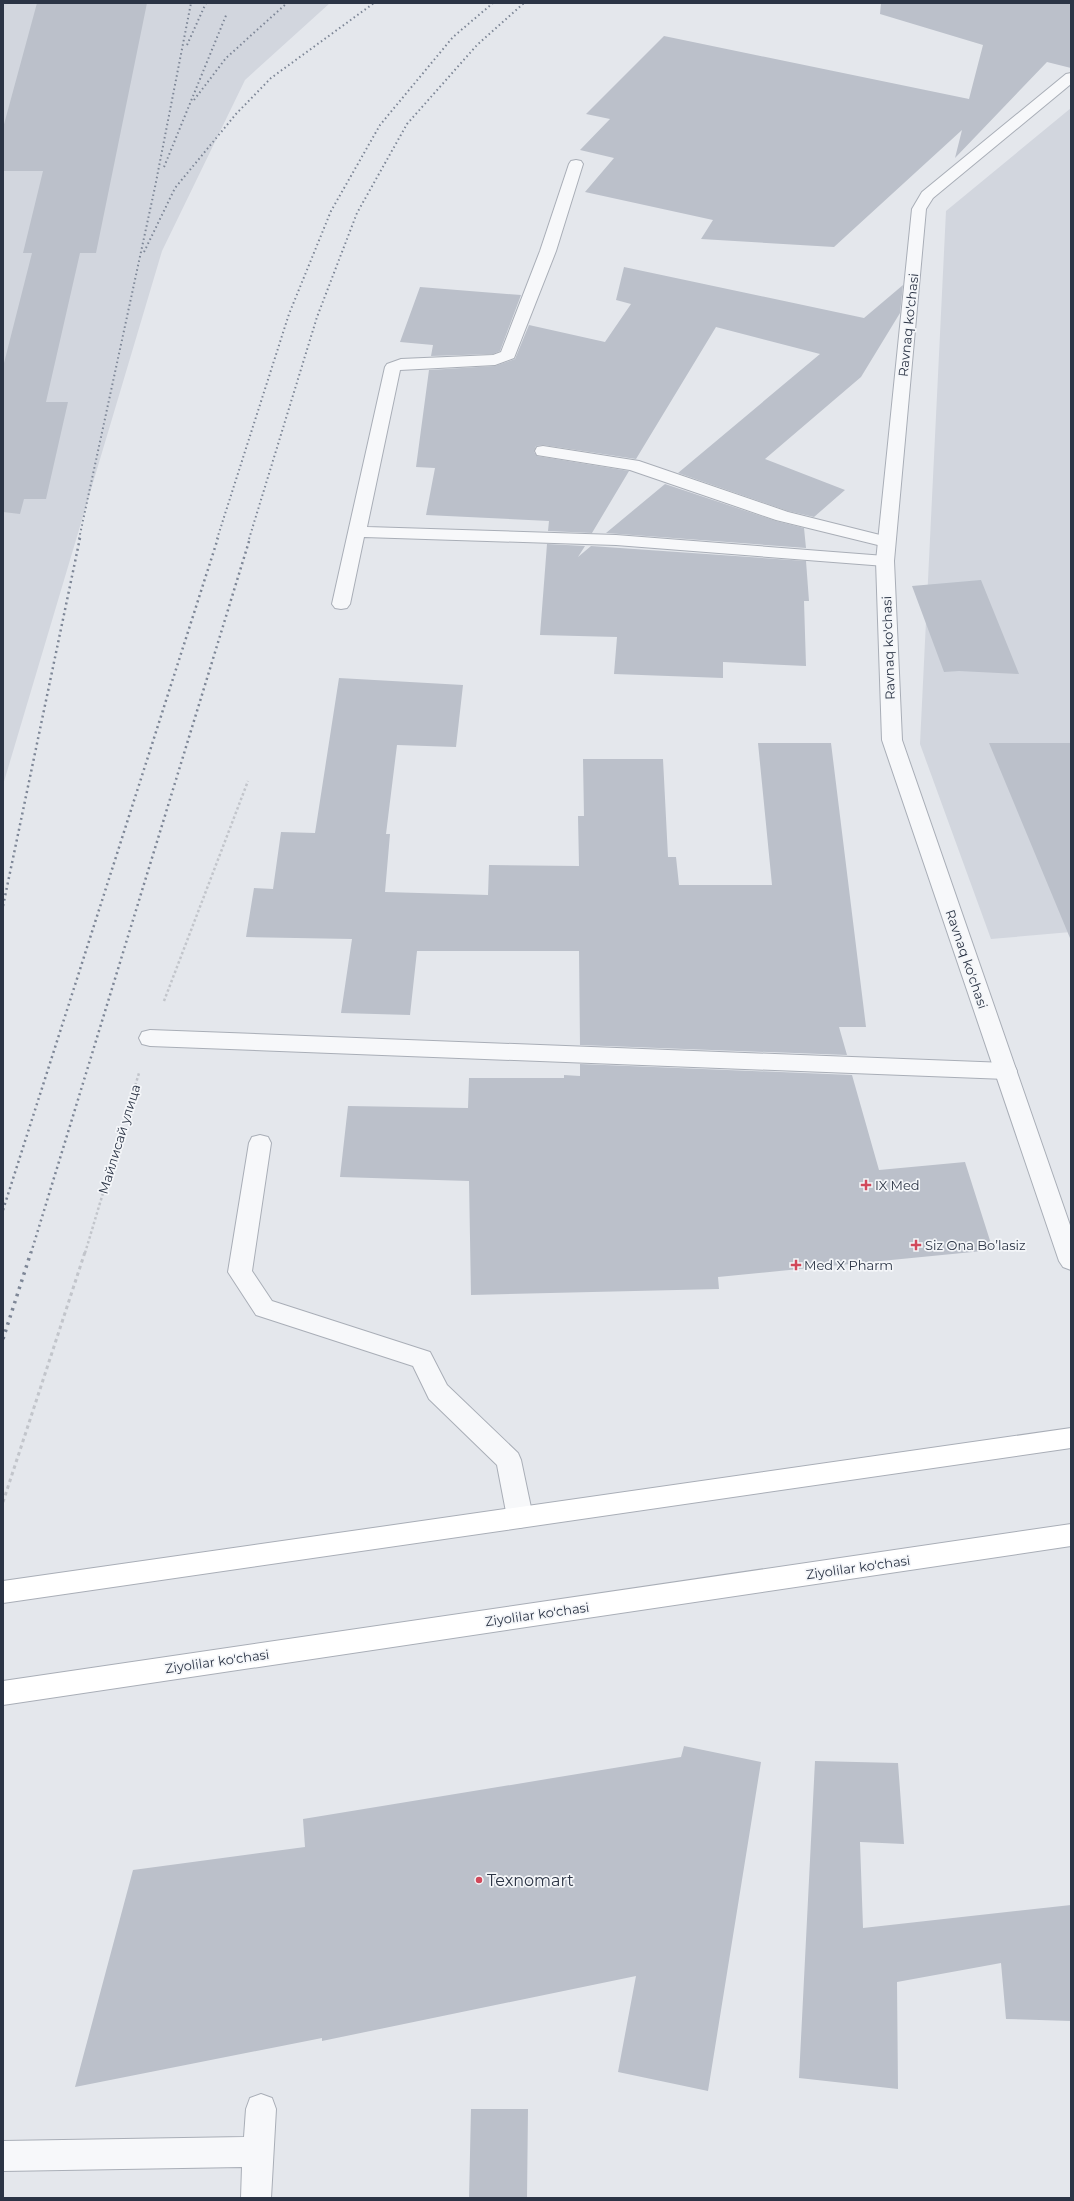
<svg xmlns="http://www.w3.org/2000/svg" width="1074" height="2201" font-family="Montserrat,sans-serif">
<rect width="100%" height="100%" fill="#e4e7ec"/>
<path fill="#d2d6de" d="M3,3H330L245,80L162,251L3,785Z
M1071,108V932L991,939L920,744L946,211Z"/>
<path fill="#bbc0ca" d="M37,3H147L96,253H80L46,402H68L46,499H24L20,514L3,512V367L32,253H23L43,171H3V128Z
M881,3H1071V68L1047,62L955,158L962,130L834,247L701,239L713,220L585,192L614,158L580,150L610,119L586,114L664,36L969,99L983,45L880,14Z
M624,267L864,318L903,285L900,313L861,377L765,459L845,490L814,517L788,511L678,473L820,354L716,327L636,459L543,445L536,446L534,452L537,456L629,471L592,533L548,531L549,521L426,515L435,468L416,467L429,370L495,366L515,359L529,325L605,342L631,304L616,300Z
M420,287L521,295L500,351L493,354L431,356L433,345L400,342Z
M665,484L776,521L804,528L806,548L606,533Z
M547,544L585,546L578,557L591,546L806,561L809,601H804L806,666L723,662V678L614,674L617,637L540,635Z
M981,580L1019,674L959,671L944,672L912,586Z
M339,678L463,685L456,747L397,745L386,834H390L385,892L488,895L489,865L579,866L578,816H584L583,759H663L668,857H676L679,885H772L758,743H831L866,1027H839L847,1055L580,1045L579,951H417L410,1015L341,1013L352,939L246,937L254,888L273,889L281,832L315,833Z
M989,743H1071V938H1070Z
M580,1064L852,1075L879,1170L965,1162L993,1250L718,1277L719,1289L471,1295L469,1181L340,1177L348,1106L468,1108L469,1078H564V1075L580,1076Z
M684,1746L761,1762L708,2091L618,2072L636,1976L322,2041V2038L75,2087L133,1870L305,1847L303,1819L681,1757Z
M815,1761L898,1763L904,1844L860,1842L863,1928L1071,1905V2021L1006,2019L1001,1963L897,1982L898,2089L799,2078Z
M471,2109H528L527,2198H469Z"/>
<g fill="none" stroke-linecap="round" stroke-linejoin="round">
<defs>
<path id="lane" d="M576,160L581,161L583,164L556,251L514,358L495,365L400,370L367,527L616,535L885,556L891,557L894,561L891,565L885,566L616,545L364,537L350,604L347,608L341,609L335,608L332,604L385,367L387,364L401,359L493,355L501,352L540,251L569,164L571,161Z
M543,446L639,461L788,512L892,538L895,542L892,546L886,547L776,520L630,470L537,455L535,451L537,447Z
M150,1030L1006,1063L1014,1065L1017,1071L1014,1077L1006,1079L150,1046L142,1044L139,1038L142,1032Z
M260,1135L268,1137L271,1143L252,1271L272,1301L430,1352L447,1385L518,1453L521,1460L533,1517L529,1525L520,1528L511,1525L507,1517L497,1465L429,1399L413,1366L256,1315L228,1272L249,1143L252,1137Z
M261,2094L272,2098L276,2109L271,2198H241L242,2167L3,2171V2141L244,2137L246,2109L250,2098Z"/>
<path id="street" d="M1071,73V84L933,198L926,209L894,561L902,740L1071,1228V1270L1063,1267L1059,1261L882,740L876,561L912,209L922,192L1066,74Z"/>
<path id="secondary" d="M1071,1428V1448L3,1603V1581Z
M1071,1524V1546L3,1705V1681Z"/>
</defs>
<use href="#lane" stroke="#a9aeb7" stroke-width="2"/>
<use href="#street" stroke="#a9aeb7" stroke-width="2"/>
<use href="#secondary" stroke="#a9aeb7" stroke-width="2"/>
<path stroke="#c2c5cb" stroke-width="2.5" stroke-dasharray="2.5 2.5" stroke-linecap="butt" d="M164,1001L248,781
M85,1253L139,1073"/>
<path stroke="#c2c5cb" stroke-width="3" stroke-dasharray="3.5 3.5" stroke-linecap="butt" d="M3,1502L85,1252"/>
<use href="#lane" fill="#f7f8fa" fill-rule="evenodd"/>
<use href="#street" fill="#f7f8fa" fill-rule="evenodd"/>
<use href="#secondary" fill="#fff" fill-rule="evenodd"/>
<path stroke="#7d8696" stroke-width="2" stroke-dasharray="1.5 3" stroke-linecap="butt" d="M187,45L206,3
M194,100L226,58L287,3
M164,167L227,13
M144,252L175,188L236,114L271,78L374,3
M79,539L155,187L191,3
M217,539L289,314L331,211L380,125L453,37L493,3
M249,539L317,317L357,213L407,124L477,45L524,3"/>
<path stroke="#7d8696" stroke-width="2.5" stroke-dasharray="2 3.5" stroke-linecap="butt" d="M3,906L80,538
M3,1210L218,538
M31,1253L250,538"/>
<path stroke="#7d8696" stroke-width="3.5" stroke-dasharray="2.5 5" stroke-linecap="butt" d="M3,1339L31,1252"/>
</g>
<g fill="#d1495b" stroke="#f4f6f9" stroke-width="1.5">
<path d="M864 1179h4v4h4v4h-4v4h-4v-4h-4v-4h4z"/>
<path d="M914 1239h4v4h4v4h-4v4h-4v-4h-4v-4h4z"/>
<path d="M794 1259h4v4h4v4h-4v4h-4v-4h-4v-4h4z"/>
<circle cx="479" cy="1880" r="4"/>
</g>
<g text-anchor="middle" stroke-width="3.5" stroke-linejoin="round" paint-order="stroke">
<g font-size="13" fill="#2b3445" stroke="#f4f6f9">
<text transform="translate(908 325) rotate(-84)" y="5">Ravnaq ko'chasi</text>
<text transform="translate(888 648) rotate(-92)" y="5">Ravnaq ko'chasi</text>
<text transform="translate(967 959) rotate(71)" y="5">Ravnaq ko'chasi</text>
<text transform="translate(119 1139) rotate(-73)" y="5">Майлисай улица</text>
<text transform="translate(858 1567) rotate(-8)" y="5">Ziyolilar ko'chasi</text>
<text transform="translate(537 1614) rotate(-8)" y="5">Ziyolilar ko'chasi</text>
<text transform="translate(217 1661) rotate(-8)" y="5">Ziyolilar ko'chasi</text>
</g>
<g font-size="13" fill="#2b3445" stroke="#f4f6f9" text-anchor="start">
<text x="875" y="1190">IX Med</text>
<text x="925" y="1250">Siz Ona Bo’lasiz</text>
<text x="804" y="1270">Med X Pharm</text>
</g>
<g font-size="16" fill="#2b3445" stroke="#f4f6f9" text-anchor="start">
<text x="487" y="1886">Texnomart</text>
</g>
</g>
<rect width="1074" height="2201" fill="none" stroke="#2b3445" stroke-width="8"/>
</svg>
